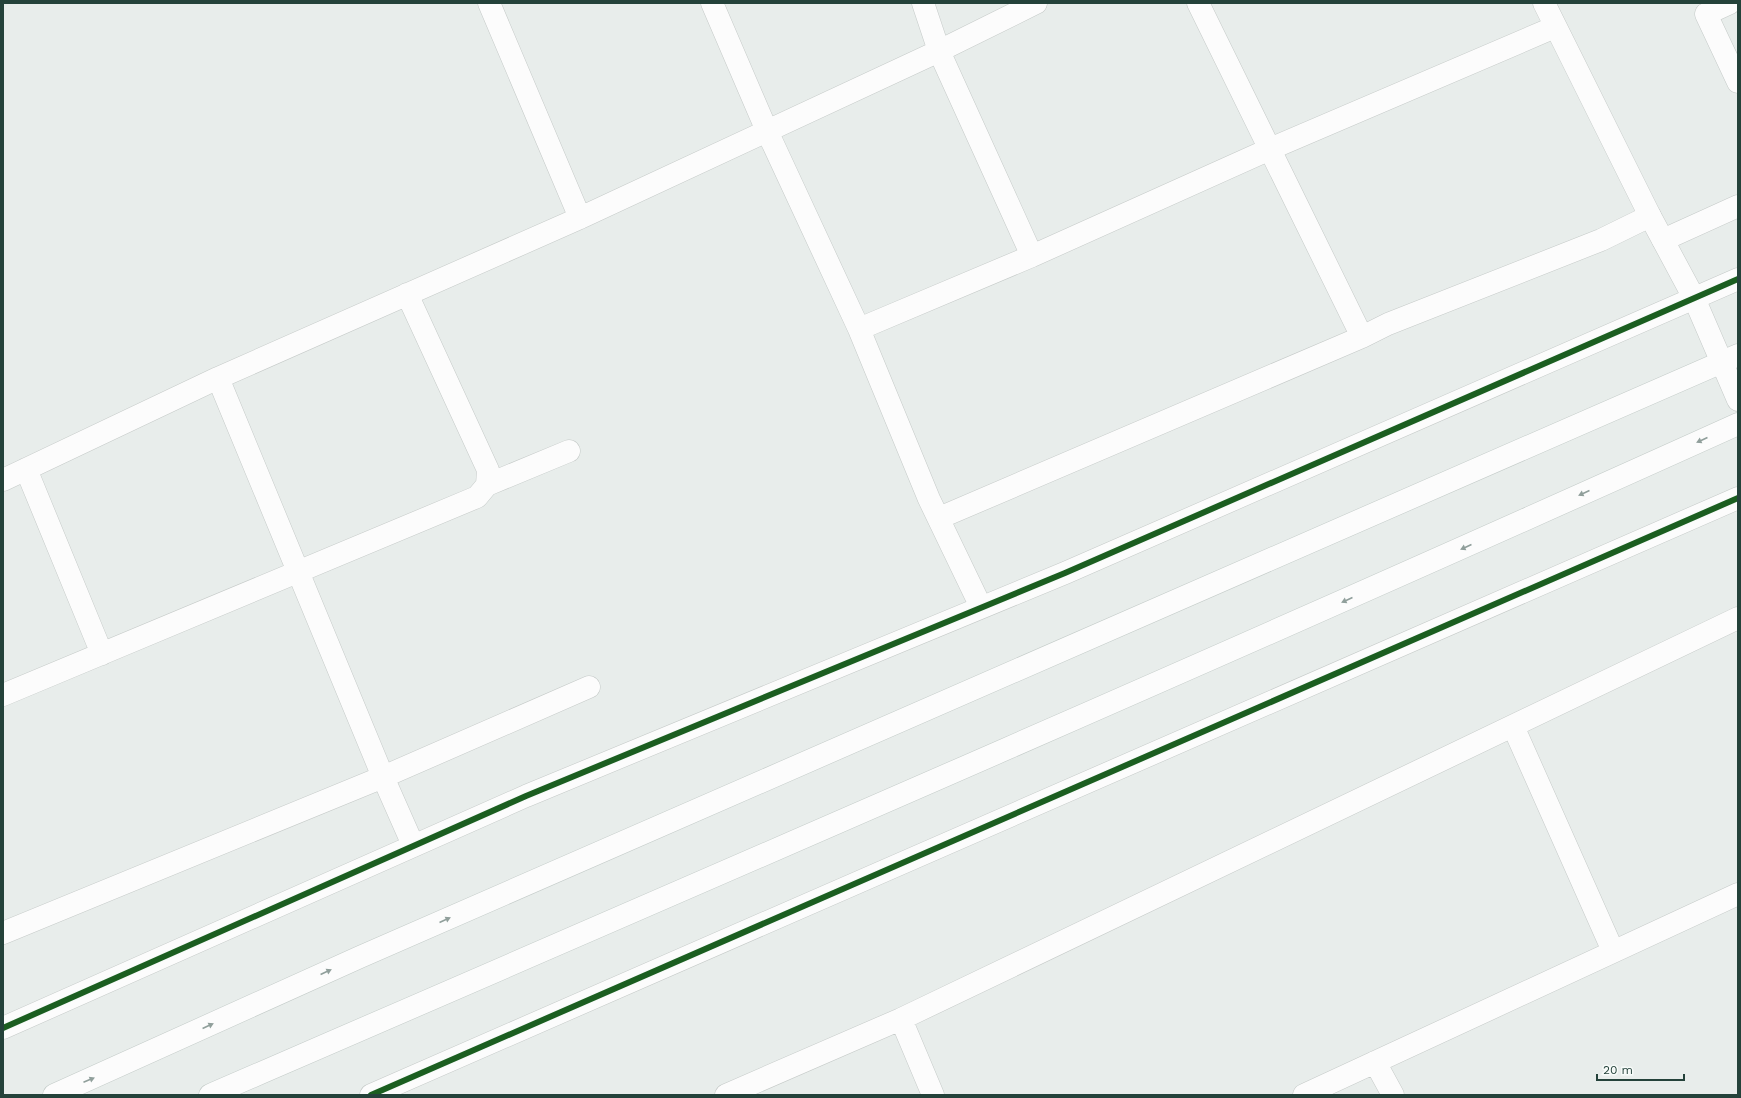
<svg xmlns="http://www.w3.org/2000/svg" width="1741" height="1098" font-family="'Work Sans',sans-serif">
<rect width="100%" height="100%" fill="#e8edeb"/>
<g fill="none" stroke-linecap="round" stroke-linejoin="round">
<defs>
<path id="minor" d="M489,3L580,218
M712,3L767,131L859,329L929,499L981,607
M923,3L939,51L1032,256
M1198,3L1362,337
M1730,3L1706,14L1738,82
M1663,240L1738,206
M859,329L1032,256L1270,149L1555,27
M218,378L383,777L413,845
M26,469L102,654
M3,480L218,378L580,218L939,51L1036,3
M487,485L569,451
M939,518L1362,337L1388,324L1601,240L1650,216
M3,695L477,497L487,485L488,470L407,294
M1513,726L1613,951
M3,933L383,777L589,687
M901,1019L1738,618
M3,1028L526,796L1065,573L1738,279
M1375,1062L1393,1095
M371,1095L1738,498
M726,1095L901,1019L933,1095
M1304,1095L1738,894"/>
<path id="tertiary" d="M1544,3L1650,216L1694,298L1738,400"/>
<path id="secondary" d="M54,1095L360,957L1738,355
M210,1095C720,874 1231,653 1738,424"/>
</defs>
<use href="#minor" stroke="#c5cac8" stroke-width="23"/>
<use href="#tertiary" stroke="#c5cac8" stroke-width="23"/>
<use href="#secondary" stroke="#c3cbc8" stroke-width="23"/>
<use href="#minor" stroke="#fcfcfc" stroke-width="22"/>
<use href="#tertiary" stroke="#fcfcfc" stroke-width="22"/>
<use href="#secondary" stroke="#fcfcfc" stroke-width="22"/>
<defs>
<path id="cycleway" d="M3,1028L526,796L1065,573L1738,279
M371,1095L1738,498"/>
</defs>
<use href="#cycleway" stroke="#f7fbf9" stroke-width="8"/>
<use href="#cycleway" stroke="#1b5e20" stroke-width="6"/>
</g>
<defs><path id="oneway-solid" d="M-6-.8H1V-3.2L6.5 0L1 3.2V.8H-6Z"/></defs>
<g fill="#909f9b">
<use href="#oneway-solid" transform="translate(1702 440) rotate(156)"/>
<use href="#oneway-solid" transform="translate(1584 493) rotate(156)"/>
<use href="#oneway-solid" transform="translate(1466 547) rotate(156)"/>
<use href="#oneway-solid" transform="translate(1347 600) rotate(156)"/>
<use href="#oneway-solid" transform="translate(445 920) rotate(-24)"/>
<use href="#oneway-solid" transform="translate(326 972) rotate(-25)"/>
<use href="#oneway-solid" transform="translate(208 1026) rotate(-25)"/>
<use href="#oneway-solid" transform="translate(89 1080) rotate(-23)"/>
</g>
<rect width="1741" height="1098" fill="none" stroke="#24423a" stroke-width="8"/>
<path d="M1597 1074v6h87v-6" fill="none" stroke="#24423a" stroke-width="2"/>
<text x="1603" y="1074" font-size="12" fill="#24423a" stroke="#f7fbf9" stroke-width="3" paint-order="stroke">20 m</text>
</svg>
